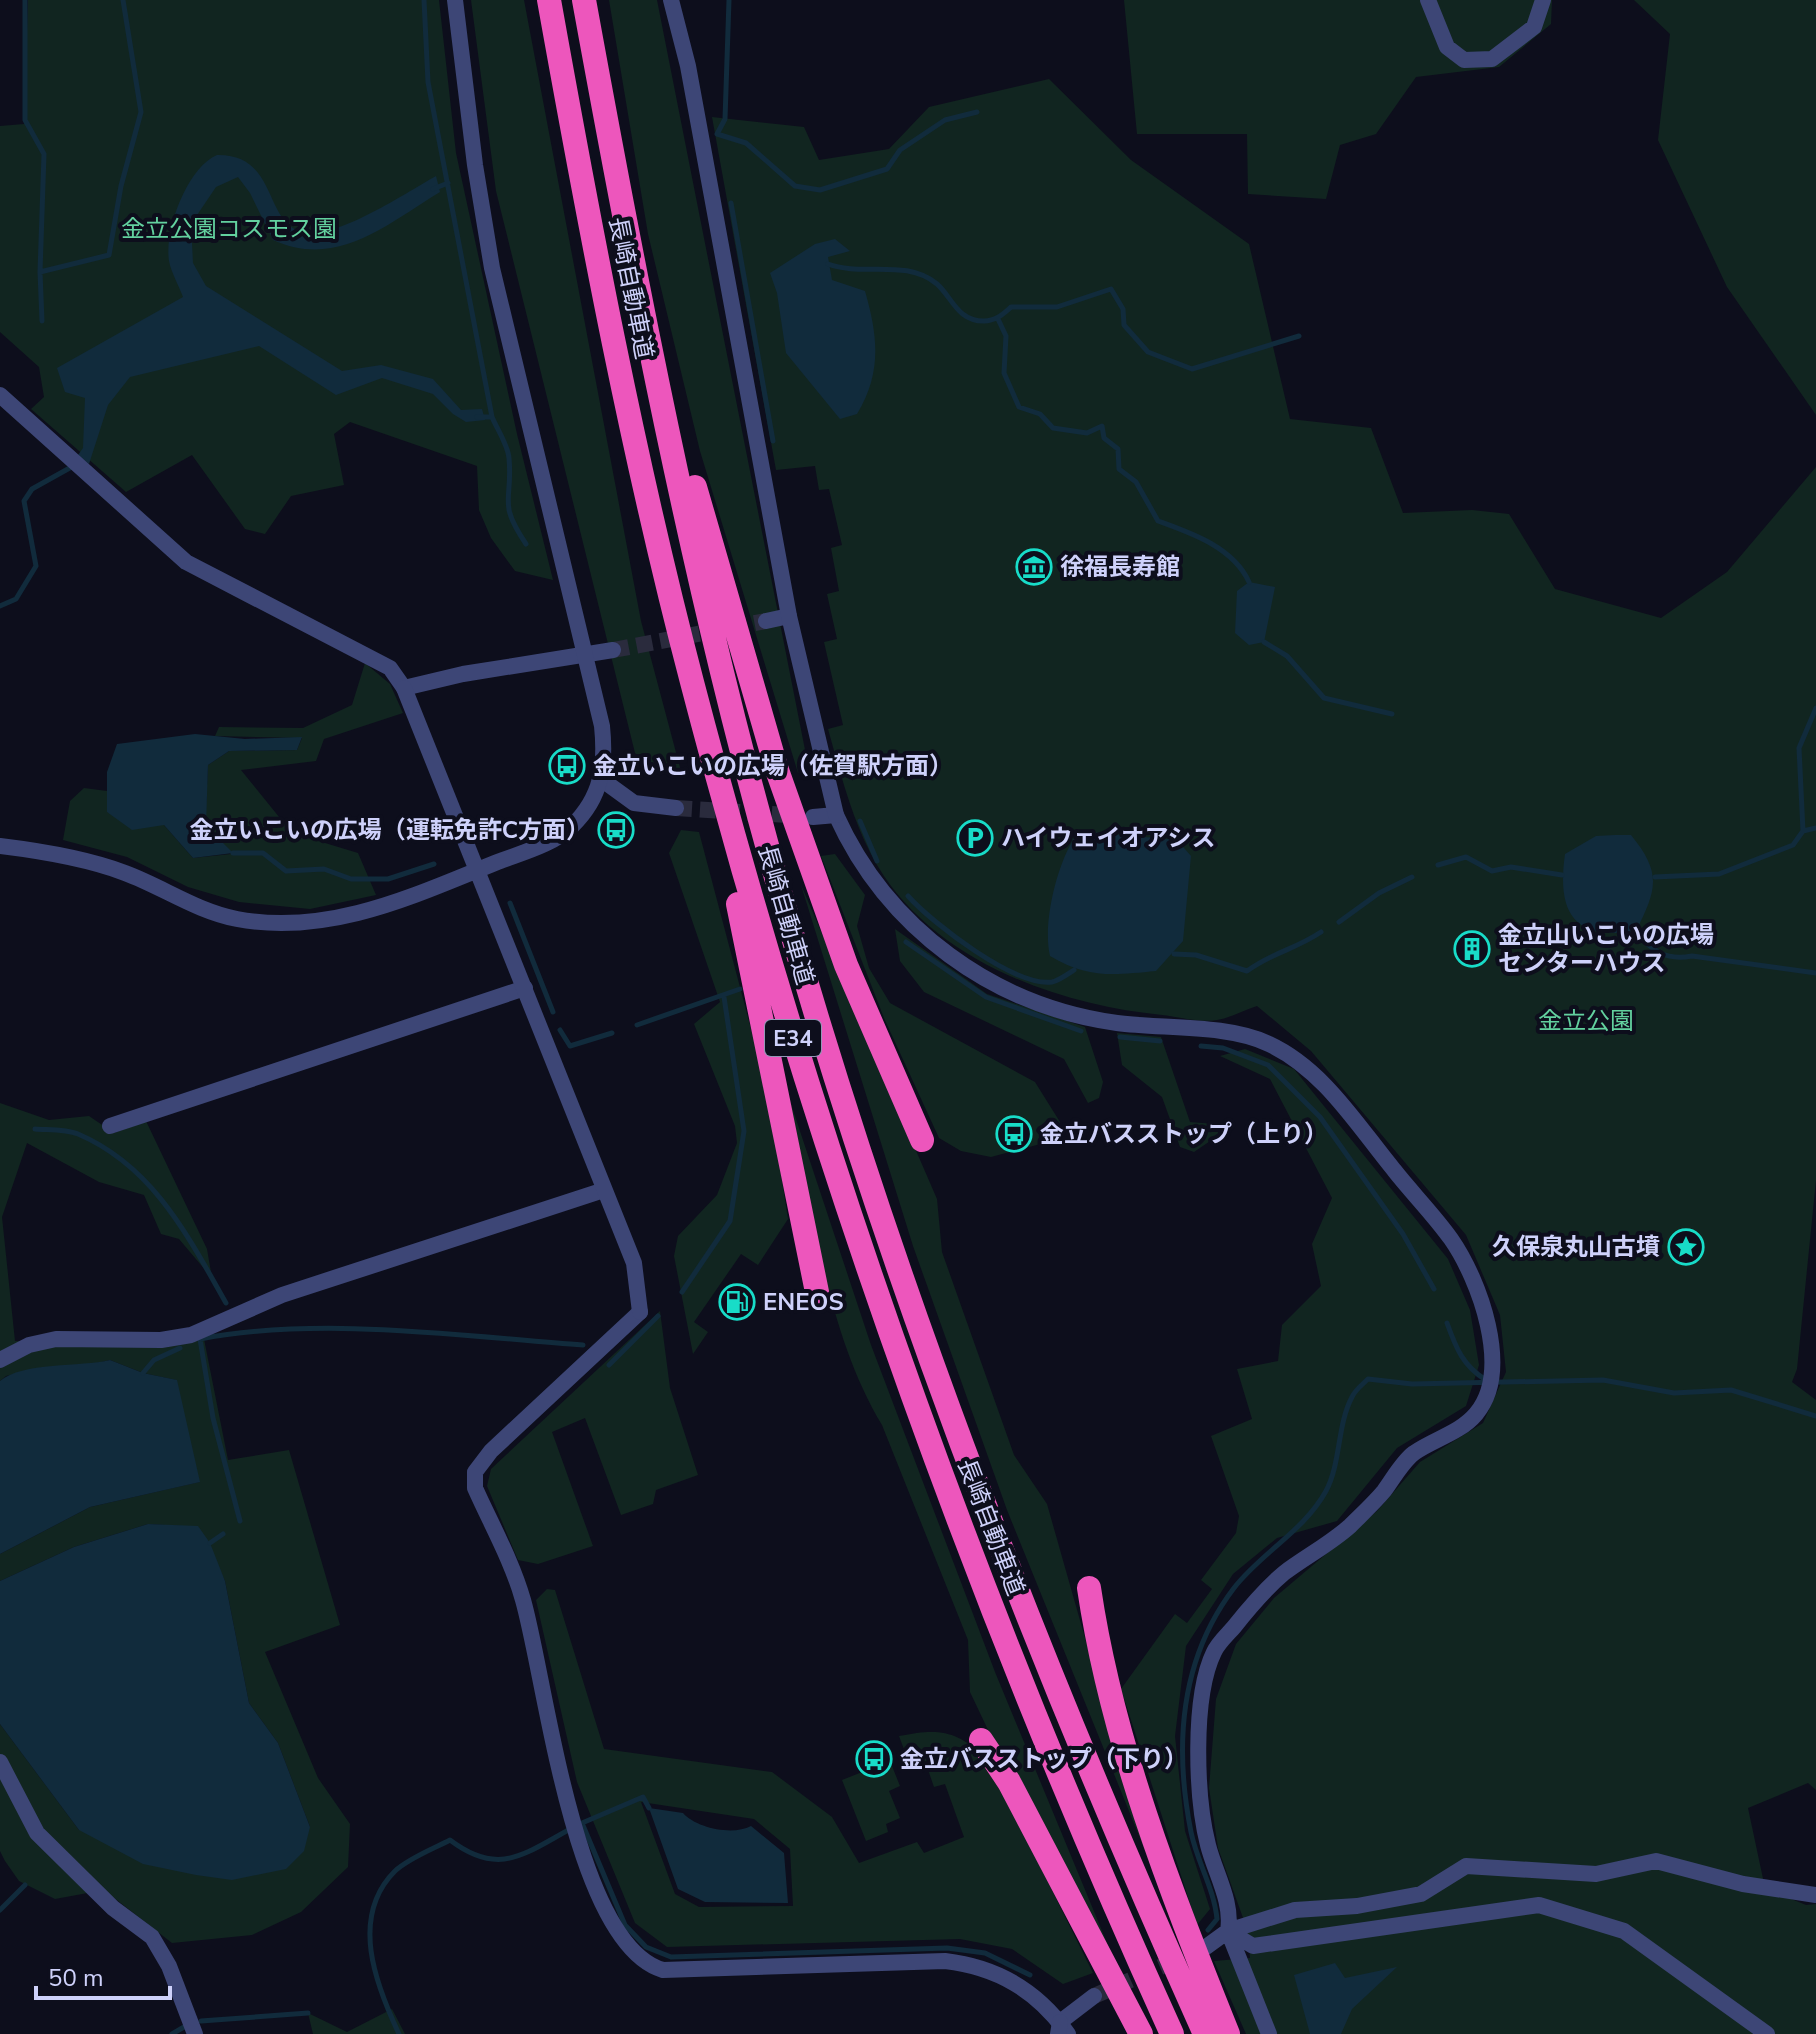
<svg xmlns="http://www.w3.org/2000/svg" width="1816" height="2034" font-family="'Nunito Sans','Noto Sans JP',sans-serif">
<rect width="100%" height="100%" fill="#0d0e1c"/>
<path fill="#112520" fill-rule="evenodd" d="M28,0H439L456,153L517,434L553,580L515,571L491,538L479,510L477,466L350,422L334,434L344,485L291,496L265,534L245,529L192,455L126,492L31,409L44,397L39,367L0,332V126L24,124Z
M471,0H524L641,621L682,775L658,773L635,753L496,191Z
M609,0H657L808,765L798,773L700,451L648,234Z
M1124,0H1552L1551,24L1499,67L1416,77L1376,134L1340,145L1326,199L1248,194L1247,134H1137Z
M1634,0H1816V415L1727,287L1658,140L1670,34Z
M1049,79L1131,160L1249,244L1290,419L1371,428L1403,513L1472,510L1509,514L1555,589L1661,618L1727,572L1816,467V1180L1797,1369L1792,1382L1816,1400V1790L1808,1783L1748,1808L1765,1888L1806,1905L1816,1904V2034H1246L1214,1961L1250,1958L1247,1929L1218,1848L1209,1788L1216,1699L1236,1644L1274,1598L1377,1511L1420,1462L1483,1423L1506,1372L1500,1315L1466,1235L1311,1051L1257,1006C1244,1010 1230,1018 1217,1020C1200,1023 1179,1017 1162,1015C1058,1005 934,961 877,865C853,824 841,775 828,729L843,725L824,642L837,639L827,594L839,591L831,548L842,545L829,489L819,490L815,466L776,470L712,117L804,127L819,160L889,149L929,107Z
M365,663L390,684L403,713L324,739L316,761L241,770L292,833L358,853L376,895L310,909L239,902L188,887L127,857L63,840L70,801L84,788L107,791V812L164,825L193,858L231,854L205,826L208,765L229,751L297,750L302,738L215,736L219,727L303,728L352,705Z
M681,830L699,832L769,1097L788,1219L758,1265L741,1254L694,1322L708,1332L693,1354L674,1256L678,1236L717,1195L737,1143L735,1126L694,1024L720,1002L669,853Z
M835,854L865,895L857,926L869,968L890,1003L1035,1082L1060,1122L1059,1139L991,1157L961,1151L939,1138L884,1018L821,856Z
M801,885L937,1199L942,1252L1014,1455L1047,1504L1146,1853L1007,1510L913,1246Z
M895,929L987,994L1085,1027L1103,1082L1099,1098L1088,1103L1064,1059L924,992L900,961Z
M1117,1033L1161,1037L1190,1122L1215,1124L1219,1135L1194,1152L1180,1147L1162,1097L1122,1065Z
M1245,1049L1294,1069L1448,1259L1470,1310L1479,1365L1466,1406L1397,1448L1337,1521L1277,1538L1233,1574L1186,1646L1175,1736L1185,1831L1210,1909L1197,1925L1121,1689L1175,1614L1187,1623L1212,1589L1201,1580L1236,1533L1239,1516L1211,1436L1252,1419L1237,1369L1278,1361L1282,1325L1321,1286L1312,1244L1332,1198L1270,1079L1220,1056Z
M790,1101L871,1345L995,1672L1112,1955L999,1753L970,1692L968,1640L882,1425C825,1330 813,1207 790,1101Z
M0,1103L49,1120L89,1116L114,1133L146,1121L207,1249L212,1278L179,1239L161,1234L144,1195L99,1182L27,1143L2,1217L15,1341L168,1346L204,1339L228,1460L289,1450L340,1625L265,1652L318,1778L350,1824L348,1867L301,1912L252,1935L172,1943L104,1890L55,1899L19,1881L5,1861L0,1851V1724L79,1830L310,1827L278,1743L249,1703L225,1581L198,1527L148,1524L74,1547L0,1581V1554L90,1507L199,1482L176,1380L143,1373L110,1360L85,1366L39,1368L6,1376L0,1381Z
M660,1311L670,1388L698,1475L656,1490L653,1504L621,1515L585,1418L552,1432L593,1546L538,1564L518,1560L487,1486L491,1469Z
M547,1589L555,1590L604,1749L772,1772L832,1817L859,1863L917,1842L924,1853L964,1837L945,1784L934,1787L926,1764L911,1768L899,1736C939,1728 955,1730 986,1757L1093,1973L1063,1984L1012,1949L960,1939L667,1947L635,1923L577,1782L536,1600ZM641,1802L754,1819L790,1849L793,1906L699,1907L675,1894Z
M890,1761L900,1786L889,1791L900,1818L886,1824L888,1832L866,1841L842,1780Z
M392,2009L405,2034H313L308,2013L347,2032Z"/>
<path fill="#112b3c" d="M217,155C278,154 263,222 302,232C335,241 407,192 436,176L440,192C386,225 337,269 273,240L250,193L238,177L216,187L191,224L193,263L206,286L342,371L381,365L433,379L461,410L482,409L485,420L466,422L453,414L433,394L382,378L336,395L259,346L130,377L108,405L89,464L78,455L83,448L85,398L65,392L57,368L183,297C179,286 171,272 169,261C164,229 188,167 217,155Z
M835,239L850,251L828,257L832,280L865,291C878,336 882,373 857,414L840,419L786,353L777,293L770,273L815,244Z
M1249,582L1275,587L1264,642L1249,645L1235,633L1237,591Z
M195,734L245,739L302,737L297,750L229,751L208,765L206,826L233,853L193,858L164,825L132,830L107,812V772L117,744Z
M1079,831L1177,840L1191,856L1183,941L1156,971C1114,975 1088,979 1050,956C1042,923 1058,858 1079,831Z
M1615,835H1631C1662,873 1657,889 1636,931C1572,941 1557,911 1565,854L1596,836Z
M110,1360L143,1373L177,1380L200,1482L90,1507L0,1554V1381C22,1362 81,1367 110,1360Z
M148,1524L198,1526L210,1543L225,1581L249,1703L278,1743L310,1827L304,1851L286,1869L232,1880L196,1875L143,1864L79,1830L0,1724V1581L74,1547Z
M649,1808L683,1813C696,1828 733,1836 751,1826L784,1853L788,1903L705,1902L678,1889Z
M1335,1963L1345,1978L1397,1967L1352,2009L1341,2034H1310L1294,1975Z"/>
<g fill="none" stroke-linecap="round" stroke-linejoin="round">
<path stroke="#112b3c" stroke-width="5" d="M25,0V120L44,154L40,272
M424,0L428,82L492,417C497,429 508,445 509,458C513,502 497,501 526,544
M729,0L725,119L717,134L746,143L795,186L820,190L887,169L900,150L945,120L977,112
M433,189L448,183
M731,203L773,441
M828,264C862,277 906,258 937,284C952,297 957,321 984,321C996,321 1003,314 1011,307H1057L1111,289L1123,309L1124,325L1148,352L1192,369L1299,336
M998,319L1006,336L1004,373L1019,407L1040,414L1053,428L1087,433L1102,426L1104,438L1118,449L1119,469L1136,482L1158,521C1191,533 1233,547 1249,582
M42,321L40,272L109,255L121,186L141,112L123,0
M477,417H492
M0,606L16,599L36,566L24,501L32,489L75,465
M1264,642L1287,656L1324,698L1392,714
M860,821L877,861
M1803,831L1799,748L1816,708
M233,853H263L286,871L324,869L351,879H388L434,864
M1438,865L1466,857L1492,871L1511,867L1562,875
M1655,877L1719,874L1793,845L1803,831L1816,828
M908,896C932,923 1015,987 1052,982C1058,981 1068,974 1074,970
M510,903L553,1012
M1339,922L1379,893L1412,877
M1636,931C1651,951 1666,961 1692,956L1816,973
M906,942L986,997L1081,1031
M1174,954L1196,955L1247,971C1273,952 1294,950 1321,932
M637,1025L740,989
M560,1030L570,1046L612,1033
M1120,1037L1160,1041
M1201,1046L1223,1048L1268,1065L1320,1117L1403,1234L1434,1289
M35,1129C48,1130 66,1129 78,1134C153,1166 188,1236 226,1303
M682,1292L730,1221L744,1131L724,997
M1447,1323C1456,1348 1463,1366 1486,1380
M609,1365L658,1316
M143,1373L154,1360L180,1348
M240,1521L213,1418L200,1339C320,1316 461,1336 583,1345
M210,1543L223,1534
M582,1823L625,1925L646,1947L671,1957L947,1948L985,1953L1030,1975
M582,1823L643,1797L649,1808
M0,1910L25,1885
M1208,1930L1217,1919C1214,1888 1197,1862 1191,1832C1174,1746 1180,1659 1234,1588C1261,1553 1304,1531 1326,1491C1341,1463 1337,1425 1352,1397C1355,1390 1363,1384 1368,1379L1412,1384L1603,1380L1674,1393L1731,1390L1816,1416
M201,2021L308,2013
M172,2034L184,2027
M399,2034C376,1985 349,1917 395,1871C409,1858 433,1849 450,1840C500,1878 525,1853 574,1827"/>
<path stroke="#2a2b3d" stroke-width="16" stroke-dasharray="16 8" stroke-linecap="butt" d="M613,650L766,621
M676,808L802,816
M1094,1996L1181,1958"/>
<path stroke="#3d4676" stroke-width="16" d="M1428,0L1447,47L1464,60L1492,59L1534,27L1543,0
M0,395L186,562L390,668L404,688L463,674L613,650
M766,621L789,616
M601,779L634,803L676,808
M813,817L836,815C887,928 993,1006 1117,1023C1163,1029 1228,1024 1269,1044C1323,1069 1357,1125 1394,1170C1412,1193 1434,1215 1451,1239C1479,1279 1513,1370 1476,1414C1460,1433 1434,1439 1414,1453C1402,1462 1393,1479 1384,1491C1374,1503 1361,1515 1350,1526C1330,1544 1305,1557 1284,1573C1265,1589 1249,1608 1234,1627C1228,1634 1218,1643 1214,1652C1192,1697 1196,1798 1208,1845C1215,1873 1233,1902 1228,1931L1269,2034
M110,1126L525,988
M640,1312L491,1451L475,1472V1488C491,1524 512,1561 523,1600C546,1680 574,1944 663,1970L945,1961C997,1967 1037,1990 1068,2034
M0,1360L29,1345L56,1339L161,1340L191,1335L282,1295L604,1190
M0,1762L37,1833L113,1908L152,1937L169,1966L195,2034
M1228,1931L1253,1946L1539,1905L1624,1931L1767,2034
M1206,1947L1228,1931L1295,1910L1357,1906L1421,1894L1466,1866L1596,1874L1656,1861L1743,1884L1816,1895
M1060,2022L1094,1996"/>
<path stroke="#3d4676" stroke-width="16" d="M671,0L688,66L789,616L836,815
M404,688L634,1263L640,1312
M0,846C41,851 86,858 125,873C163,887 196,911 237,919C329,936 413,896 495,863C520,853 553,845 572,826C602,797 606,765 602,726L492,268L475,165L455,0
M1058,2034L1060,2022"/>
<path stroke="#ed56bc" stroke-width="24" d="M549,0C590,229 633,457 692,682C813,1145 974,1598 1172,2034
M584,0C625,225 668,450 722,672C836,1140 1008,1595 1205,2034
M695,487L777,770L846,965L922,1140
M738,904L818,1297
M1089,1588C1112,1743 1170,1889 1228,2034
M981,1740L1009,1782L1141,2034"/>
</g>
<defs>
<symbol id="museum-ring" viewBox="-11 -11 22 22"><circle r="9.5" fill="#0d0e1c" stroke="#18dcc8" stroke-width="1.5"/><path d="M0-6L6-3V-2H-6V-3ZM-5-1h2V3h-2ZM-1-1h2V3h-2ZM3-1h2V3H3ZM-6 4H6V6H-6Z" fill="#18dcc8"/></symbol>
<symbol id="bus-ring" viewBox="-11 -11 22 22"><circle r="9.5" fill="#0d0e1c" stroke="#18dcc8" stroke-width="1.5"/><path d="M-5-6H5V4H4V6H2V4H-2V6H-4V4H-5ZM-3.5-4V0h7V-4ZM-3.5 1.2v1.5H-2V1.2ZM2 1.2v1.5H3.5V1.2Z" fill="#18dcc8"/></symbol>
<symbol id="parking-ring" viewBox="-11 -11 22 22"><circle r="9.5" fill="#0d0e1c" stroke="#18dcc8" stroke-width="1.5"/><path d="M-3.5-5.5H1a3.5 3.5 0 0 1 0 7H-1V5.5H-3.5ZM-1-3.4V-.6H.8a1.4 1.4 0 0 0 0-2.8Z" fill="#18dcc8"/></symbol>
<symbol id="building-ring" viewBox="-11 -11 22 22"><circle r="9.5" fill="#0d0e1c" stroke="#18dcc8" stroke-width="1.5"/><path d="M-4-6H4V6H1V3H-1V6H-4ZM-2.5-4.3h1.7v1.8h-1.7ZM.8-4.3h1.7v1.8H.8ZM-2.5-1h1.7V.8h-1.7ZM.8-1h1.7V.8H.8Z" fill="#18dcc8"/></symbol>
<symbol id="sight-ring" viewBox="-11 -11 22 22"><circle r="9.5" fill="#0d0e1c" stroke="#18dcc8" stroke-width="1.5"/><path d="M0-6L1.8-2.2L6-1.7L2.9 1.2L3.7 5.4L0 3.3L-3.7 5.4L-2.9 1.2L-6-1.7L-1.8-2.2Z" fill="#18dcc8"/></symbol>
<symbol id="fuel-ring" viewBox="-11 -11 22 22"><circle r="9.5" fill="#0d0e1c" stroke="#18dcc8" stroke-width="1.5"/><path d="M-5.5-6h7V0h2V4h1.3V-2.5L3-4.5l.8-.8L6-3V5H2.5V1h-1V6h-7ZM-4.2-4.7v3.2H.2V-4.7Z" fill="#18dcc8"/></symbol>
</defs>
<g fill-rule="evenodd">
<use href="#museum-ring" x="1014" y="547" width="40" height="40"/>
<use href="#bus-ring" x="547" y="746" width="40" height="40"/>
<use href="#bus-ring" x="596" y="810" width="40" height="40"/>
<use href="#parking-ring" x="955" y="818" width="40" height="40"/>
<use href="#building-ring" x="1452" y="929" width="40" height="40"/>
<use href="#bus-ring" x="994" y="1114" width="40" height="40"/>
<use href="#sight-ring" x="1666" y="1227" width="40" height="40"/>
<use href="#fuel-ring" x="717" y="1282" width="40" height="40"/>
<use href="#bus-ring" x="854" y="1739" width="40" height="40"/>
</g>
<g text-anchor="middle" stroke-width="8" stroke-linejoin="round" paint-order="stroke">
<rect fill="#0d0e1c" stroke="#9496b7" stroke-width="2" x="765" y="1020" width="56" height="36" rx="6"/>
<g font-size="22" font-weight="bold" fill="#ced1fa">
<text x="793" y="1046">E34</text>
</g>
<g font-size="24" fill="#63d19f" stroke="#0d0e1c">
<text x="229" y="237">金立公園コスモス園</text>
<text x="1586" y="1029">金立公園</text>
</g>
<g font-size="24" fill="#ced1fa" stroke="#0d0e1c">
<text transform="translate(631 288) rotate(79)" y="8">長崎自動車道</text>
<text transform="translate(786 915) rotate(74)" y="8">長崎自動車道</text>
<text transform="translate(991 1527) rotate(69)" y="8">長崎自動車道</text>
</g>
<g font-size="24" font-weight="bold" fill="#ced1fa" stroke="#0d0e1c" text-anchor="start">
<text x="1060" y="575">徐福長寿館</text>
<text x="593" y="774">金立いこいの広場（佐賀駅方面）</text>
<text x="590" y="838" text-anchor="end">金立いこいの広場（運転免許C方面）</text>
<text x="1001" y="846">ハイウェイオアシス</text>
<text x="1498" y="943">金立山いこいの広場<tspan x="1498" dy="28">センターハウス</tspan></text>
<text x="1040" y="1142">金立バスストップ（上り）</text>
<text x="1660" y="1255" text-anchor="end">久保泉丸山古墳</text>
<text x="763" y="1310">ENEOS</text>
<text x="900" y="1767">金立バスストップ（下り）</text>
</g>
</g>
<path d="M36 1986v12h134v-12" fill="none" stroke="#ced1fa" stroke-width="4"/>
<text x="48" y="1986" font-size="24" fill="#ced1fa" stroke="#0d0e1c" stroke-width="6" paint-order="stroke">50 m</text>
</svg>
